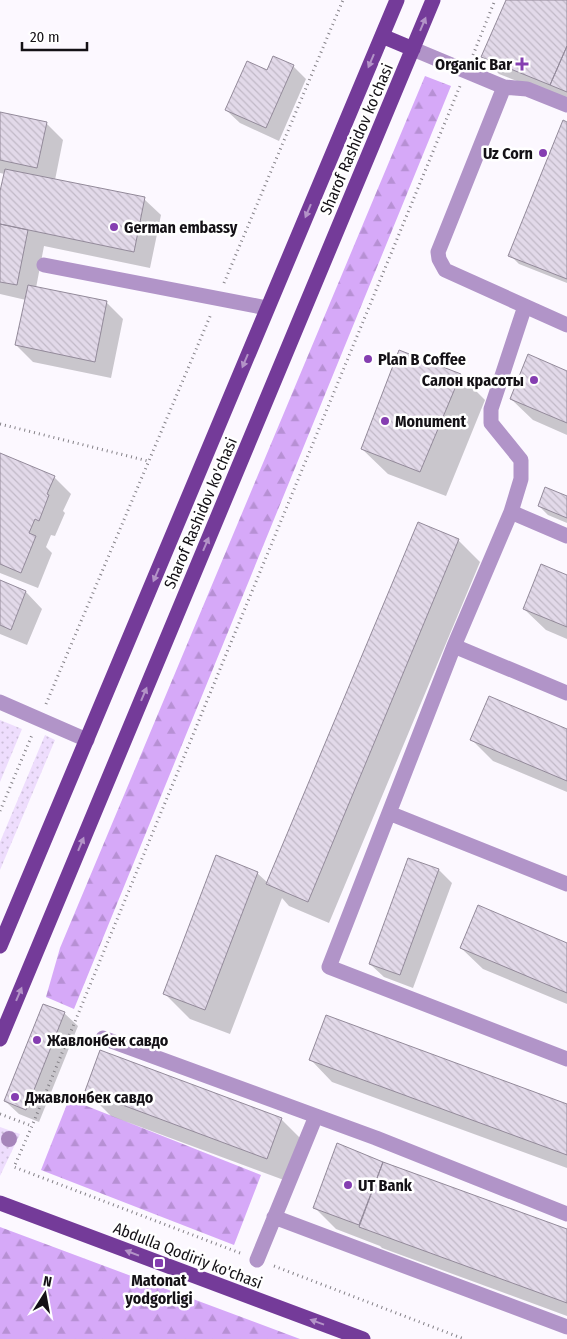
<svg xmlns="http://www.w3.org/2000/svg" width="567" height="1339" font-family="'Fira Sans Condensed',sans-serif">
<defs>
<pattern id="grass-dots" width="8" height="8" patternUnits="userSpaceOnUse" patternTransform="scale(1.25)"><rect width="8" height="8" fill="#eeddfd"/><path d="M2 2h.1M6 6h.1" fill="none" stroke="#cbbdd8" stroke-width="1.8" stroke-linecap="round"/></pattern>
<pattern id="forest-firs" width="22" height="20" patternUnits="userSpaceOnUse" patternTransform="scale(1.25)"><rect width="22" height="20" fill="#d6a9f8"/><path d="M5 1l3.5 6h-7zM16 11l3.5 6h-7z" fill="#b790d4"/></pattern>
<pattern id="building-back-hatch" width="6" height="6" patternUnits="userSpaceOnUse" patternTransform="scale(1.25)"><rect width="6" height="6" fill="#e2d9e9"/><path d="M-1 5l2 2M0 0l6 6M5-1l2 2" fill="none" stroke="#c1b9c7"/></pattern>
</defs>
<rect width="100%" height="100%" fill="#fcf8ff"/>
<path fill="url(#grass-dots)" d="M0,720L22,729L0,782Z
M45,735L55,740L0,870V842Z
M0,1127L20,1134L0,1176Z"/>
<path fill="url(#forest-firs)" d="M425,76L451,86L74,1009L46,997L60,948Z
M69,1099L261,1175L234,1245L41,1170Z
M0,1227L300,1339H0Z"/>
<path fill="#0003" d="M508,0H567V101L499,74L483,57Z
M293,66L306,79L279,141L240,123L226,110L267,72Z
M0,113L46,123L63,140L55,180L144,199L161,215L150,268L44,246L36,288L107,303L123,319L111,378L33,362L16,345L26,300L0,294V198L5,174L0,173Z
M567,123V283L519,264L510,255Z
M567,372V435L533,420L511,399Z
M460,375L485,400L446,496L388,474L362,449Z
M0,454L54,477L71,494L63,511L65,513L55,536L51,535L46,547L52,553L38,588L0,573Z
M567,498V523L548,515L539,506Z
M419,524L459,541L480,562L329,923L289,906L282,898L230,1034L190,1019L165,994L257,873L268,883Z
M567,576V639L546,630L524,609Z
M0,582L26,592L42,609L27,645L0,634Z
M567,730V792L493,761L472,740Z
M439,870L452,883L413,988L384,977L370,964Z
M567,944V1004L483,969L461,948Z
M64,1013L78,1026L39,1122L19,1114L5,1101Z
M311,1060L567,1105V1168L332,1082Z
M86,1091L281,1119L306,1144L292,1183L111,1116Z
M338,1145L567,1231V1316L382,1248L380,1246L336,1229L315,1208Z"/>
<path fill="url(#building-back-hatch)" stroke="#938a9a" d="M506,0H567V46L550,85L481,57Z
M567,46V92L550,85Z
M273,56L294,65L266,128L225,110L247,61L267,70Z
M0,112L47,122L37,168L0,160Z
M563,120L567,122V279L508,256Z
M5,169L145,197L134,252L0,224V191Z
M0,224L28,230L17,285L0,282Z
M28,285L107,301L95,362L15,345Z
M399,350L461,374L420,472L361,449Z
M528,354L567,371V423L510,399Z
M0,453L55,476L47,494L49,495L39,521L35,519L29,533L36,536L21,573L0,564Z
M545,487L567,496V518L538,506Z
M418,522L459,539L308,902L266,884Z
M541,564L567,575V627L523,609Z
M0,580L26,591L11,630L0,625Z
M489,696L567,729V781L470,740Z
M216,855L258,872L205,1010L163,994Z
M408,858L439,869L400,975L369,964Z
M478,905L567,943V993L460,948Z
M43,1004L65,1012L26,1110L4,1101Z
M326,1015L567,1104V1155L309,1060Z
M100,1050L282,1118L267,1159L85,1091Z
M337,1143L383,1162L359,1225L313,1208Z
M383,1162L567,1229V1303L359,1227Z"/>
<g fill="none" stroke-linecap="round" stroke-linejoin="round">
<path stroke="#848187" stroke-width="3" stroke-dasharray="1 4" stroke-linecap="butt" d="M473,55L495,0
M224,283L343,0
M0,424L148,461
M46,704L211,314
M0,811L32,735
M0,1114L32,1126
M240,1253L14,1167L32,1126L460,86
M274,1266L464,1339"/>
<path stroke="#b194c8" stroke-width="15" d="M413,49L504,87L438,252L439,259L445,270L567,325
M504,87L527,89L567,105
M44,265L267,308
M525,306L491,409V423L521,460V479L511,512L567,536
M511,512L454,646L329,967L567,1059
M454,646L567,693
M0,702L87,740
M389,813L567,884
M103,1038L316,1116
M274,1217L567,1327
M257,1260L316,1116L376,1138L567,1214"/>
<path stroke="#743b99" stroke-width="15" d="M382,36L413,49
M0,946L397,0
M0,1039L433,0
M0,1203L363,1339"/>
</g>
<circle fill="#a685ba" cx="9" cy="1139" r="8"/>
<defs><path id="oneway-solid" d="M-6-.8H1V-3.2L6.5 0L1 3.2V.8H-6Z" transform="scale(1.25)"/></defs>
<g fill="#b393c7">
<use href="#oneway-solid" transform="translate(423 24) rotate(-67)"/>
<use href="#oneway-solid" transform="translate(371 61) rotate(113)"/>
<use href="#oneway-solid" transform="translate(308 211) rotate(113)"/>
<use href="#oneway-solid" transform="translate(245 361) rotate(113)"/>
<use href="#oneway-solid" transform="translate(206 544) rotate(-67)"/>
<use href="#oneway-solid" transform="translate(156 575) rotate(113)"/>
<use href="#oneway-solid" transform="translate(144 694) rotate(-67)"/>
<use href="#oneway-solid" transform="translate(81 844) rotate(-67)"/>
<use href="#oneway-solid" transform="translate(19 994) rotate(-67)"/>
<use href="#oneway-solid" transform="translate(132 1253) rotate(-159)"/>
<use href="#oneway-solid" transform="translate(317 1322) rotate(-160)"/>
</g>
<g fill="#853eb1" stroke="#fff" stroke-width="2">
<path d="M519.5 56.5h5v5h5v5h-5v5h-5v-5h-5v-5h5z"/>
<circle cx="543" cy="153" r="5"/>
<circle cx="114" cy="227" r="5"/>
<circle cx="368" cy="359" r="5"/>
<circle cx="534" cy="380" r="5"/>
<circle cx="385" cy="421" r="5"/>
<circle cx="37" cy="1040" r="5"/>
<circle cx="15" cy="1097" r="5"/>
<circle cx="348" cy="1185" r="5"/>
<rect x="154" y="1258" width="10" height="10" rx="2.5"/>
</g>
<g text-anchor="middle" stroke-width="5" stroke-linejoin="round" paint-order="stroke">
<g font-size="16" font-weight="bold" fill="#141116" stroke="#fff" text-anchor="start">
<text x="512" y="70" text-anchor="end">Organic Bar</text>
<text x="533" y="159" text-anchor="end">Uz Corn</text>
<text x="124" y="233">German embassy</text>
<text x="378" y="365">Plan B Coffee</text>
<text x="524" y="386" text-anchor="end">Салон красоты</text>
<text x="395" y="427">Monument</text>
<text x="47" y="1046">Жавлонбек савдо</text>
<text x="25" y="1103">Джавлонбек савдо</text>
<text x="358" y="1191">UT Bank</text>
<text x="159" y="1286" text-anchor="middle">Matonat<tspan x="159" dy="18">yodgorligi</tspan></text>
</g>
<g font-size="16" fill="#141116" stroke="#fff">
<text transform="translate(356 139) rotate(-67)" y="6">Sharof Rashidov ko'chasi</text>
<text transform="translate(200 513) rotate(-67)" y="6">Sharof Rashidov ko'chasi</text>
<text transform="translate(188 1255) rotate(21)" y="6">Abdulla Qodiriy ko'chasi</text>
</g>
</g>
<g transform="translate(45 1294) rotate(11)" stroke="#ffffff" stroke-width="4" paint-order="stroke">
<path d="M0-4L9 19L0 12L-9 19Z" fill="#141116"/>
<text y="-8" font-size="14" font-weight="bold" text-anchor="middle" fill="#141116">N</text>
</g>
<path d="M22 42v8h65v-8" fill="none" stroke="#141116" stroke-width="2.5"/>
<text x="30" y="42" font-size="15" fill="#141116" stroke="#ffffff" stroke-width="4" paint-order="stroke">20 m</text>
</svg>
